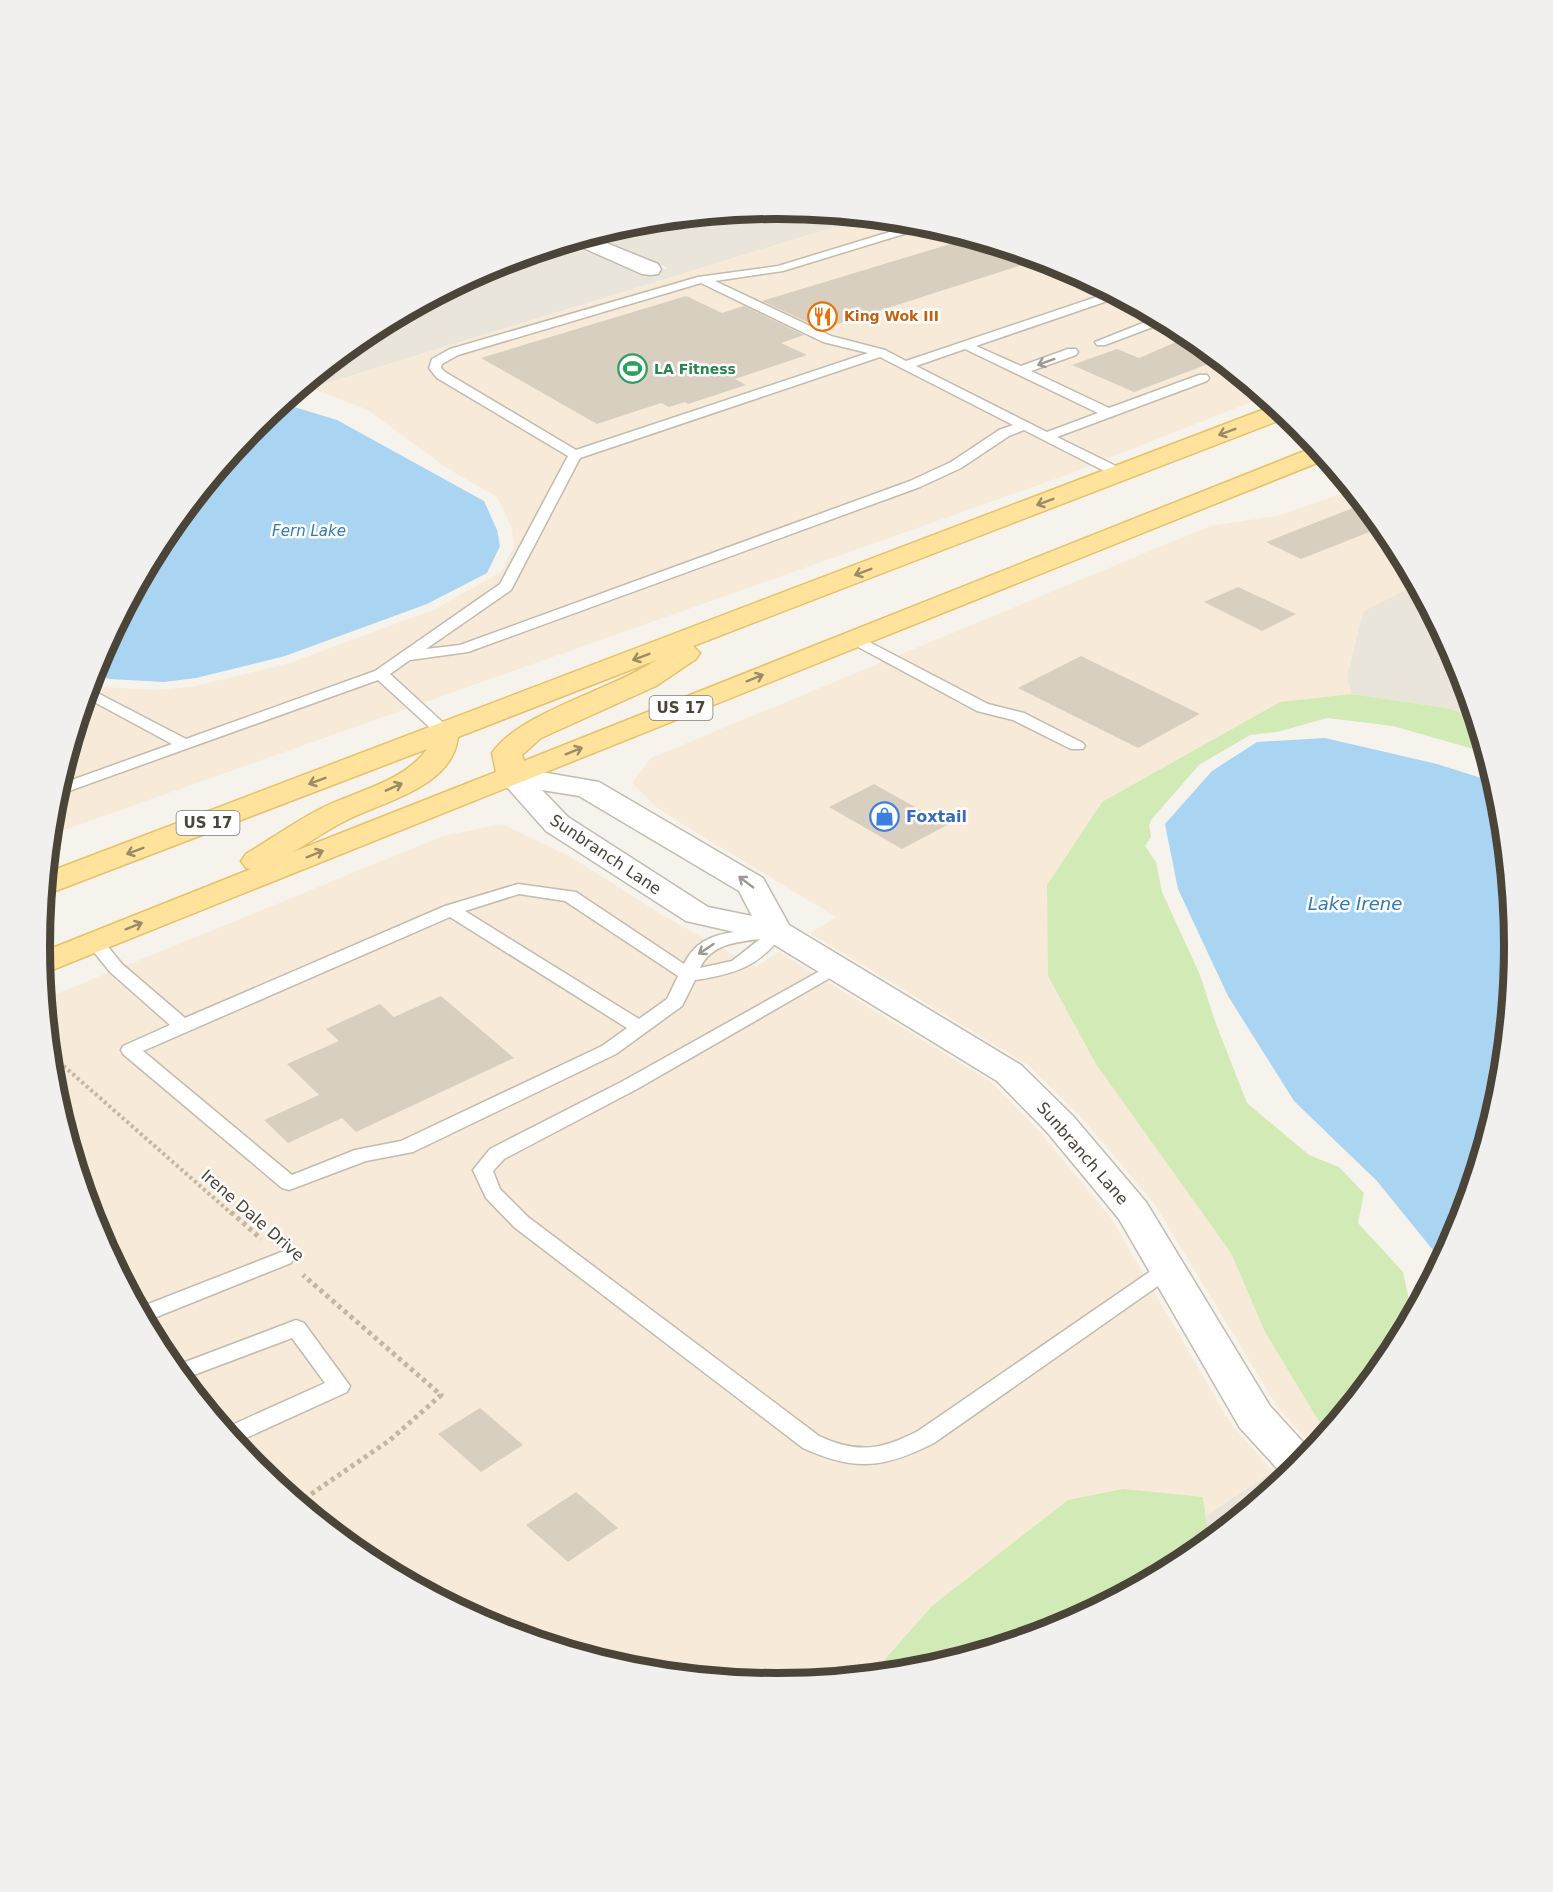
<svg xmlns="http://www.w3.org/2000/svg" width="1553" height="1892" font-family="'DejaVu Sans',sans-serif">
<rect width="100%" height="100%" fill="#f6f3ec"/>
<path fill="#eae5da" d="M777,209L867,217L311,388L300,387L367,333L495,265L567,243L647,276L668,268L589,236L633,223Z
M1416,585L1458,664L1474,717L1447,708L1351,694L1347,676L1363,611Z
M1273,1471L1282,1481L1208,1541L1206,1516Z"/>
<path fill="#f7ead8" d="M867,217L921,223L1059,265L1187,333L1264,397L1061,477L50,835L53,802L89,683L103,687L158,690L195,686L290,663L435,609L501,572L514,546L512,528L497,497L445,467L368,410L311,388Z
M1352,490L1390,537L1416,585L1363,611L1347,676L1351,694L1280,702L1102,802L1047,885L1048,976L1097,1064L1231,1253L1265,1332L1326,1433L1312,1445L1278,1408L1154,1203L1080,1116L1028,1065L810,933L836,917L682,824L655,806L632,783L651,758L1210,526L1277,516Z
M502,824L573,858L659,913L755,967L779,952L991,1082L1040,1132L1111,1218L1231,1424L1273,1471L1206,1516L1203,1497L932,1606L872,1674L776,1683L632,1669L494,1627L366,1559L255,1467L163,1355L95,1228L53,1090L44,999L443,836Z"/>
<path fill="#d2eab5" d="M1351,694L1447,708L1474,717L1491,772L1477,750L1393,726L1327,718L1277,732L1250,735L1199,765L1151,820L1149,826L1151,837L1145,846L1156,862L1162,892L1200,975L1216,1024L1247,1103L1309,1155L1339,1167L1364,1193L1358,1223L1403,1272L1412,1315L1390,1356L1326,1433L1265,1332L1231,1253L1096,1064L1048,976L1047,885L1102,802L1280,702Z
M1123,1489L1203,1497L1209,1540L1186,1559L1058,1627L920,1669L872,1674L932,1606L1068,1500Z"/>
<path fill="#a9d4f2" d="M281,403L337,420L484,501L497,530L500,546L487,573L427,604L285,656L196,678L164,682L110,679L92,674L95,663L163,536L255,424Z
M1325,738L1437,764L1494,782L1500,802L1514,946L1500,1090L1458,1229L1441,1260L1377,1181L1294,1101L1228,996L1178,889L1165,824L1212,771L1257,742Z"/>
<path fill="#d8cfc1" d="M970,238L1041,259L822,329L762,301Z
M686,296L722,313L744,306L804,335L781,343L807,355L735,379L746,385L688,404L685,402L669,407L661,403L597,424L481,358Z
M1190,336L1219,360L1134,392L1072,365L1117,349L1139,358Z
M1363,504L1382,527L1301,559L1266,542Z
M1238,587L1296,614L1262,631L1204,602Z
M1081,656L1085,658L1200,714L1138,748L1018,688Z
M874,784L947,825L902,849L829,807Z
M441,996L514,1058L356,1132L342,1118L288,1143L264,1120L319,1095L287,1064L339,1041L326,1029L380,1004L394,1017Z
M480,1408L523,1445L481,1472L438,1434Z
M576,1492L618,1528L568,1562L526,1525Z"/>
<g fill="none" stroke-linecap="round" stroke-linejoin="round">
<defs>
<path id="lane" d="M919,223L930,226L783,271L715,281L831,336L885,350L906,361L1111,292L1119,297L976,346L1021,366L1068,349H1076L1078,352L1076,355L1031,371L1109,408L1199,375H1207L1209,378L1207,381L1057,437L1124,470L1126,473L1124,476H1114L1024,430L1009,436L961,468L920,487L468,652L410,660L390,674L450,729L452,732L450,735H438L378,680L55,796L58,785L172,744L85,697L88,688L186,739L375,671L500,584L568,456L437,378L429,368L432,359L450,349L698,277L778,266ZM701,283L823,342L868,353L576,450L445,372L441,368L442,364L458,355ZM965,349L1098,413L1047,432L916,366ZM880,357L1013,425L999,430L951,462L910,481L460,645L426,649L511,590L580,458Z
M1158,317L1166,322L1105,345H1097L1095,342Z
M854,634L988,704L1024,713L1083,743L1085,746L1083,749H1071L1013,720L977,711L849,642L846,639L849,636Z
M518,884L576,892L684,964C702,926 742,934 776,926L782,927L785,931C761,966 735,974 695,980L682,1006L616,1054L413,1152L366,1161L289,1190L282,1188L123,1054L121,1050L123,1046L170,1025L110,972L86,942L89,938H101L122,964L185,1018L445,906ZM519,894L565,901L678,976L667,999L639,1019L465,911ZM450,917L627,1028L602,1046L401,1141L355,1150L292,1175L143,1051ZM760,939L732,961L700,968C711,944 736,942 760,939Z
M836,962L842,963L845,967L842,971L637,1089L504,1159L493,1171L500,1189L528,1217L819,1436C858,1454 881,1450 918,1431L1161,1264L1168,1262L1175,1264L1179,1269L1175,1274L934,1443C885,1468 854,1472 803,1448L514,1227L486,1198L473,1170L490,1149L623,1081Z
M284,1251L291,1253L294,1258L291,1263L149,1320L145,1321L138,1308Z
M296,1320L304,1323L350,1386L347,1392L235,1443L223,1429L325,1383L292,1338L183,1379L172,1367Z"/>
<path id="street" d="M589,236L658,264L661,269L658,274L650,275L642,274L570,242Z
M512,767L599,782L763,878L789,925L1021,1065L1073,1116L1146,1202L1270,1406L1311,1451L1298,1468L1285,1477L1240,1428L1119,1219L1047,1132L997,1081L765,939L686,921L546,831L497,776L501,770ZM542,790L579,796L739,891L752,916L708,907L568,817Z"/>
<path id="primary" d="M1275,405L1288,417L693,646L700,653L696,659L656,686L541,738L522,755L524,761L1312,448L1316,447L1327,459L42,974L40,953L251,869L246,868L241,861L246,854C271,839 296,821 322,808C356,791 404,782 427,749L45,895L46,873ZM656,660C612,690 520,712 492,753L496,772L293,852C310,842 327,830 345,821C383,801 452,788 458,737Z"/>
</defs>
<use href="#lane" stroke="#c2bbae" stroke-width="3"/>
<use href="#street" stroke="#c2bbae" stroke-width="3"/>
<use href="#primary" stroke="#e6c16a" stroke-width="3"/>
<path stroke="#c4b79f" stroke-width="4" stroke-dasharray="3 3" stroke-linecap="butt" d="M50,1054L232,1214"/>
<path stroke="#c4b79f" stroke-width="5" stroke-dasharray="4 4" stroke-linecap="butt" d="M231,1212L261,1239
M298,1503L390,1440L441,1395L303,1275"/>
<use href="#lane" fill="#fff" fill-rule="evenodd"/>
<use href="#street" fill="#fff" fill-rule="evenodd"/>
<use href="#primary" fill="#ffe39c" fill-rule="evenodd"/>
</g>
<defs><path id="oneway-shaft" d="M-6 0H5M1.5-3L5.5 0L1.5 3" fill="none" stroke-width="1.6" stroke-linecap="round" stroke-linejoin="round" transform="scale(1.5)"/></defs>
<g stroke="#9c9892">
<use href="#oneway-shaft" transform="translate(1046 362) rotate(160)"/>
<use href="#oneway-shaft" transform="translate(746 882) rotate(-143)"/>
<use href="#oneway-shaft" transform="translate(706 949) rotate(146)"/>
</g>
<g stroke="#9c8c66">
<use href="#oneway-shaft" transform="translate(1227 432) rotate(159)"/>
<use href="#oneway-shaft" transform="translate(1045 502) rotate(159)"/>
<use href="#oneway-shaft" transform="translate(863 572) rotate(159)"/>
<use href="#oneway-shaft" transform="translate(641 657) rotate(159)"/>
<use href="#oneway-shaft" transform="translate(755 678) rotate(-22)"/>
<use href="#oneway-shaft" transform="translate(574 751) rotate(-22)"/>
<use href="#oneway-shaft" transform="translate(317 781) rotate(159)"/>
<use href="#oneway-shaft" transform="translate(394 787) rotate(-24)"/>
<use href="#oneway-shaft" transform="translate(135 851) rotate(159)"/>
<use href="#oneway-shaft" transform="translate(315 854) rotate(-22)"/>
<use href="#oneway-shaft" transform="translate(134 926) rotate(-22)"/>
</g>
<defs>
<symbol id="restaurant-ring" viewBox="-11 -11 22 22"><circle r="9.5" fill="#fff" stroke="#e8710a" stroke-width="1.5"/><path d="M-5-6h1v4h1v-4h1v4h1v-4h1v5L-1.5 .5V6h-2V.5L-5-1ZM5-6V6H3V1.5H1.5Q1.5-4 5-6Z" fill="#e8710a"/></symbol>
<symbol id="stadium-ring" viewBox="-11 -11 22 22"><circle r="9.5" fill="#fff" stroke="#2e9e5b" stroke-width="1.5"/><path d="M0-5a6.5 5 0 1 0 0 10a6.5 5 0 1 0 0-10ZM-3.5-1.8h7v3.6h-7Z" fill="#2e9e5b"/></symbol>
<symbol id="shop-ring" viewBox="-11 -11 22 22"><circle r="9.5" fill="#fff" stroke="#3f7fe0" stroke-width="1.5"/><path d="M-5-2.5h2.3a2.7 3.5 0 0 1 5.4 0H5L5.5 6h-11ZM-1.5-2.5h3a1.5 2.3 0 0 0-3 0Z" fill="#3f7fe0"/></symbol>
</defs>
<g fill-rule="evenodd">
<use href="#restaurant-ring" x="806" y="300" width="33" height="33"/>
<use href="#stadium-ring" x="616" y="352" width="33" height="33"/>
<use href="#shop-ring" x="868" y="800" width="33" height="33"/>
</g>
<g text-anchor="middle" stroke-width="5" stroke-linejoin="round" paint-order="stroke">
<g font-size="14" font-weight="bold" fill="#c56008" stroke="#fff" text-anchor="start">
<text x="844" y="321">King Wok III</text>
</g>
<g font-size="14" font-weight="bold" fill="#27864d" stroke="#fff" text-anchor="start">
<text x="654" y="374">LA Fitness</text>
</g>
<g font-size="15" font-style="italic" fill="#2e7ab2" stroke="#fff">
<text x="309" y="536">Fern Lake</text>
</g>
<g fill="#fff" stroke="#817c74" stroke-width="1.5">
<rect x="649.5" y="696" width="63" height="24" rx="4.5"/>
<rect x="176.5" y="811" width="63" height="24" rx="4.5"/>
</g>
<g font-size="15" font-weight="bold" fill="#4b4439">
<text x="681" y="713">US 17</text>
<text x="208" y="828">US 17</text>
</g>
<g font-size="16" font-weight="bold" fill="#366cbe" stroke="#fff" text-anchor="start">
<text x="906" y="822">Foxtail</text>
</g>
<g font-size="16" fill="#4b4439" stroke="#fff">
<text transform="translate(606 854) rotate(34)" y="6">Sunbranch Lane</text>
<text transform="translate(1083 1153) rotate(49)" y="6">Sunbranch Lane</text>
<text transform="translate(253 1215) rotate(41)" y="6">Irene Dale Drive</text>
</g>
<g font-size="18" font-style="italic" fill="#2e7ab2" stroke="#fff">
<text x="1355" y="910">Lake Irene</text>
</g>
</g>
<path d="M0 0H1553V1892H0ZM50 946a727 727 0 1 1 1454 0a727 727 0 1 1-1454 0Z" fill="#f1f0ef" fill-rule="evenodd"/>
<path fill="none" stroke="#4b4439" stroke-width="8" d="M50 946a727 727 0 1 1 1454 0a727 727 0 1 1-1454 0Z"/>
</svg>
